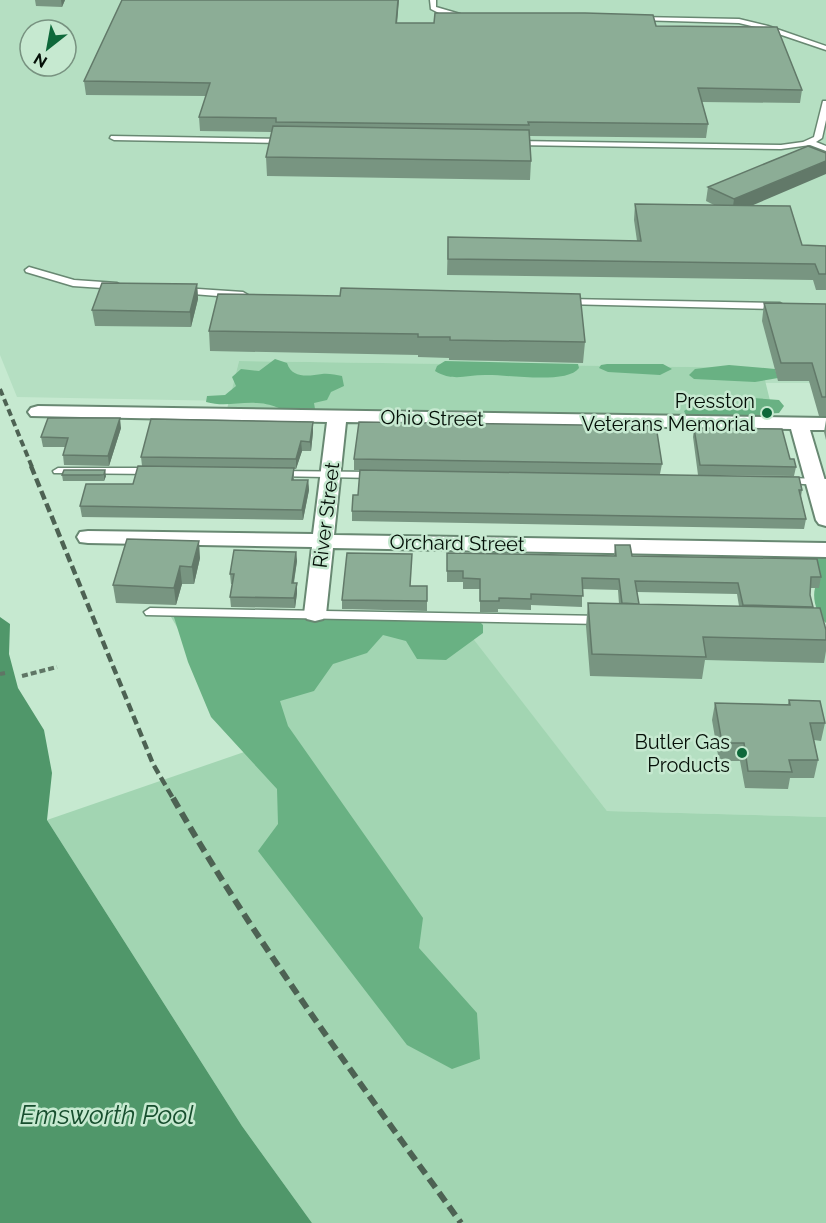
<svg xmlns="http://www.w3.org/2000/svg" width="826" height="1223" font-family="Raleway,sans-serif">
<rect width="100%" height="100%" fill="#c6e9d0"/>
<path fill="#b5dfc2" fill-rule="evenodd" d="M0,0H826V383H765L761,368L239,361L229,401L17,397L0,355ZM30,30H66V66H30Z
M464,617L826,624V817L607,811L463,627Z"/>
<path fill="#a2d5b2" d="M239,361L762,368L774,417L227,409Z
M168,612L464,627L607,811L826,817V1223H312L242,1126L47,820L250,750Z"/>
<path fill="#69b183" d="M275,359L287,363C292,379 309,376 322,374C328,373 336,375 342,376L344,386L331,392L327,400L314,403L315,409C287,419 282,404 257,403C238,402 224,407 206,402L207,396L225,395L236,386L232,377L241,369L259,371Z
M445,361L578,364L579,368C567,385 505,374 485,375C466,375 453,382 435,371L437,366Z
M607,364H663L672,369L660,375L608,372L599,368L601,365Z
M729,365L775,369L778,378L755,382L694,379L689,375L695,369Z
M753,398L779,400L784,406L779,413L764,414L755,422L687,417L684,411L691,406L710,409L719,404L737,405Z
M813,551H826V623C817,616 812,599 815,588L802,576L800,561Z
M173,614L476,618L483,625V633L446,660L417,659L406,641L383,635L367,653L333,664L314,691L280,701L288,726L423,918L419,948L477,1013L480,1059L452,1069L407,1045L258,851L278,824L277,789L211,717L188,662Z"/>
<path fill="#50976a" d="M0,617L10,624L9,654L18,688L44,730L52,773L47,820L242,1126L312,1223H0Z"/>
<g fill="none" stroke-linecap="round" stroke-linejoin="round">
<defs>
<path id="service" d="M430,0H436V7L460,14C451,19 440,14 431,9Z
M639,17L739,19L768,26L826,46V50L764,29L739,23L637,20L636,19Z
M823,101H826V120L822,138L816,142L826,146V151L810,145L781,149L515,145L511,143L515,141L781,145L803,142L814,137Z
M111,136L284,139L288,141L284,143L114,140L110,138Z
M29,267L74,280L117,283L122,286L117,289L73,286L26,272L25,270Z
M183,288L243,292L248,295L243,298L180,293V289Z
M566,299L780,303L785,306L780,309L563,304L561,302Z
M58,468H153L158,471L153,474L54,473L53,471Z
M278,471L375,472L380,475L375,478L274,476L273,474L274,472Z
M785,478L826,479V485L781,483L780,481L781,479Z
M150,608L602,616L608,620L602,624L146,615L144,612Z"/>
<path id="minor" d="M38,406L826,418V430H810L826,484V526L819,524L816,520L791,429L346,422L334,535L826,543V557L333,548L326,614L323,619L315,621L307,619L304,614L312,547L88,543L80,542L77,537L80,532L88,531L313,534L327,422L31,416L28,412L31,408Z"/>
</defs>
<use href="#service" stroke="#688872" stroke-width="3"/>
<use href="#minor" stroke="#688872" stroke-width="4"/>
<path stroke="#5f7565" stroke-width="4" stroke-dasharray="6 3" stroke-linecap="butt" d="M0,674L5,673
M22,676L57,667"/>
<use href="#service" fill="#fff" fill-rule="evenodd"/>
<use href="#minor" fill="#fff" fill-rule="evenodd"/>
<path stroke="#4d6253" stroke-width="4" stroke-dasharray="7 4" stroke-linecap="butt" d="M0,389L32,467"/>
<path stroke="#4d6253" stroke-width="4.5" stroke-dasharray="9 4.5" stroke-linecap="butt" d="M31,466L153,764L174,800"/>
<path stroke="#4d6253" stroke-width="6" stroke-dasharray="11 6" stroke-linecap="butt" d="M173,798C258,947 361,1084 461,1223"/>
</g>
<path fill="#789581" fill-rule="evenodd" d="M35,0H65L62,7L36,6Z
M397,23L656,26L802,90L800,103L702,102L708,124L706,138L530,136L531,161L530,180L267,176L266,157L272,132L200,131L199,117L206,96L86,95L84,81Z
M708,187L751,206L802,245L826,246V290H816L813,280L447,275L448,237L637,241L634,220L635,204L714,205L706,201Z
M197,284L198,299L191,327L95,326L92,310Z
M218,294L585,342L583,363L449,360V358L418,357V355L210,351L209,331Z
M764,303L826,304V416H819L809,381H778L762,321Z
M826,420V440L824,432Z
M313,422V432L311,451H302L296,469H294V480H308L309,490L303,520L82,517L80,506L133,484L142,466L141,457Z
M121,428L109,466L64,465L63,455L65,447H43L41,437Z
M694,428L790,459L796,467L794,476L698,475L693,437Z
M354,459L662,464L660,474L802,490L801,497L806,519L804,529L352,521V511L358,495L360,470H354Z
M64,470L106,476L104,481H63L62,475Z
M615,545L632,556L821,577L819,588H810V595L813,607L826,630V651L824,663L705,660L702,679L590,676L586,626L588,603L619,604L618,590L582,589V607L531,605V610L498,609V612H480V589H463V582H447V553L614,556ZM637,592L737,594L739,606L639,604Z
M296,552L297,561L294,583H297V593L295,608L231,607L230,597L232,584H231L230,574Z
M200,558L194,584H182L176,605L116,603L113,585Z
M411,586H427V611L342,609V600Z
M789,700L825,723L821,741L814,740L818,760L814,778H790L788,789L745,788L740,761H719L712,720L715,703L788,704Z"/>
<path fill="#627969" d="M61,0H65L62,7Z
M398,0H399L396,36V23Z
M826,161V174L732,214L734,199Z
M197,284L198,299L191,327L190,312Z
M120,418L121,428L109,466L108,456Z
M313,422V432L311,451L310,442Z
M301,441L302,451L296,469V459Z
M105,470L106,476L104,481V475Z
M308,480L309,490L303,520L302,510Z
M199,541L200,558L194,584L192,567Z
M296,552L297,561L292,592V583Z
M180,566L182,584L176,605L174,588Z
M297,583V593L295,608L294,598Z"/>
<path fill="#8cad96" stroke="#627969" stroke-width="1.5" d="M122,0H398L396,23H434L435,13H585L653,15L656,26L777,27L802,90L698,88L708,124L528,122L529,125L276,122V118L199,117L210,83L84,81Z
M273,126L529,130L531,161L266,157Z
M808,146L826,153V161L734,199L708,187Z
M635,204L790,206L802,245L826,246V274H819L815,264L448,259V237L641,241Z
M102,283L197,284L190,312L92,310Z
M341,288L580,294L585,342L450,340V337H418V334L209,331L218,294L340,296Z
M764,303L826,304V397H822L812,363H781Z
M48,418H120L108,456L63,455L68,438L41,437Z
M151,419L313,422L310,442L301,441L296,459L141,457Z
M359,422L656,426L662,464L354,459Z
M694,428L782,429L790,459H794L796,467L700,465Z
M138,466L294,468L292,480H308L302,510L80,506L86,484H133Z
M64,470H105L104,475H62Z
M360,470L799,477L802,490H799L806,519L352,511L353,495H358Z
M127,539L199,541L192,567L180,566L174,588L113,585Z
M615,545H630L632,556L817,559L821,577H811L810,595L813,607L743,605L738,583L635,581L639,604L622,603L619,579L582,578L583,596L531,594V599L499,598V601H480V579L463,578V571H447V553L616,556Z
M234,550L296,552L292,583H297L294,598L230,597L234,574H230Z
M347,553L412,554L410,586H427V601L342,600Z
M588,603L820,608L826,630V640L703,637L706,657L592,654Z
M789,700L820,701L825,723H810L818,760H789L792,772L748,771L744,743H722L715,703L790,705Z"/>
<g fill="#0e683a" stroke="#c6e9d0" stroke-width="2">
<circle cx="767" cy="413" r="6"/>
<circle cx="742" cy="753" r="6"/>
</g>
<g text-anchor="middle" stroke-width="5" stroke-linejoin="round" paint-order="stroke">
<g font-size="20" fill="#040f07" stroke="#c6e9d0" text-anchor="end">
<text x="755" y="408">Presston<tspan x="755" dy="23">Veterans Memorial</tspan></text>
<text x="730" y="749">Butler Gas<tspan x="730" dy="23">Products</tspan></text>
</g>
<g font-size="20" fill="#040f07" stroke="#c6e9d0">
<text transform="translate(432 418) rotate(1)" y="7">Ohio Street</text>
<text transform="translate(326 515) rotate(-83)" y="7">River Street</text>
<text transform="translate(457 543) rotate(1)" y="7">Orchard Street</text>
</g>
<g font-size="26" font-style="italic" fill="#174e2e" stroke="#c6e9d0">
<text x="107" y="1124">Emsworth Pool</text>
</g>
</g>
<g transform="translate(48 48) rotate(211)"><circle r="28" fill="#c6e9d0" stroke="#789280" stroke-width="1.5"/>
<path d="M0-4.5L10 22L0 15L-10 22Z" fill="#0e683a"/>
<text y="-9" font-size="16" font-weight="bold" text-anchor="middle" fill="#040f07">N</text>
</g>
</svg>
